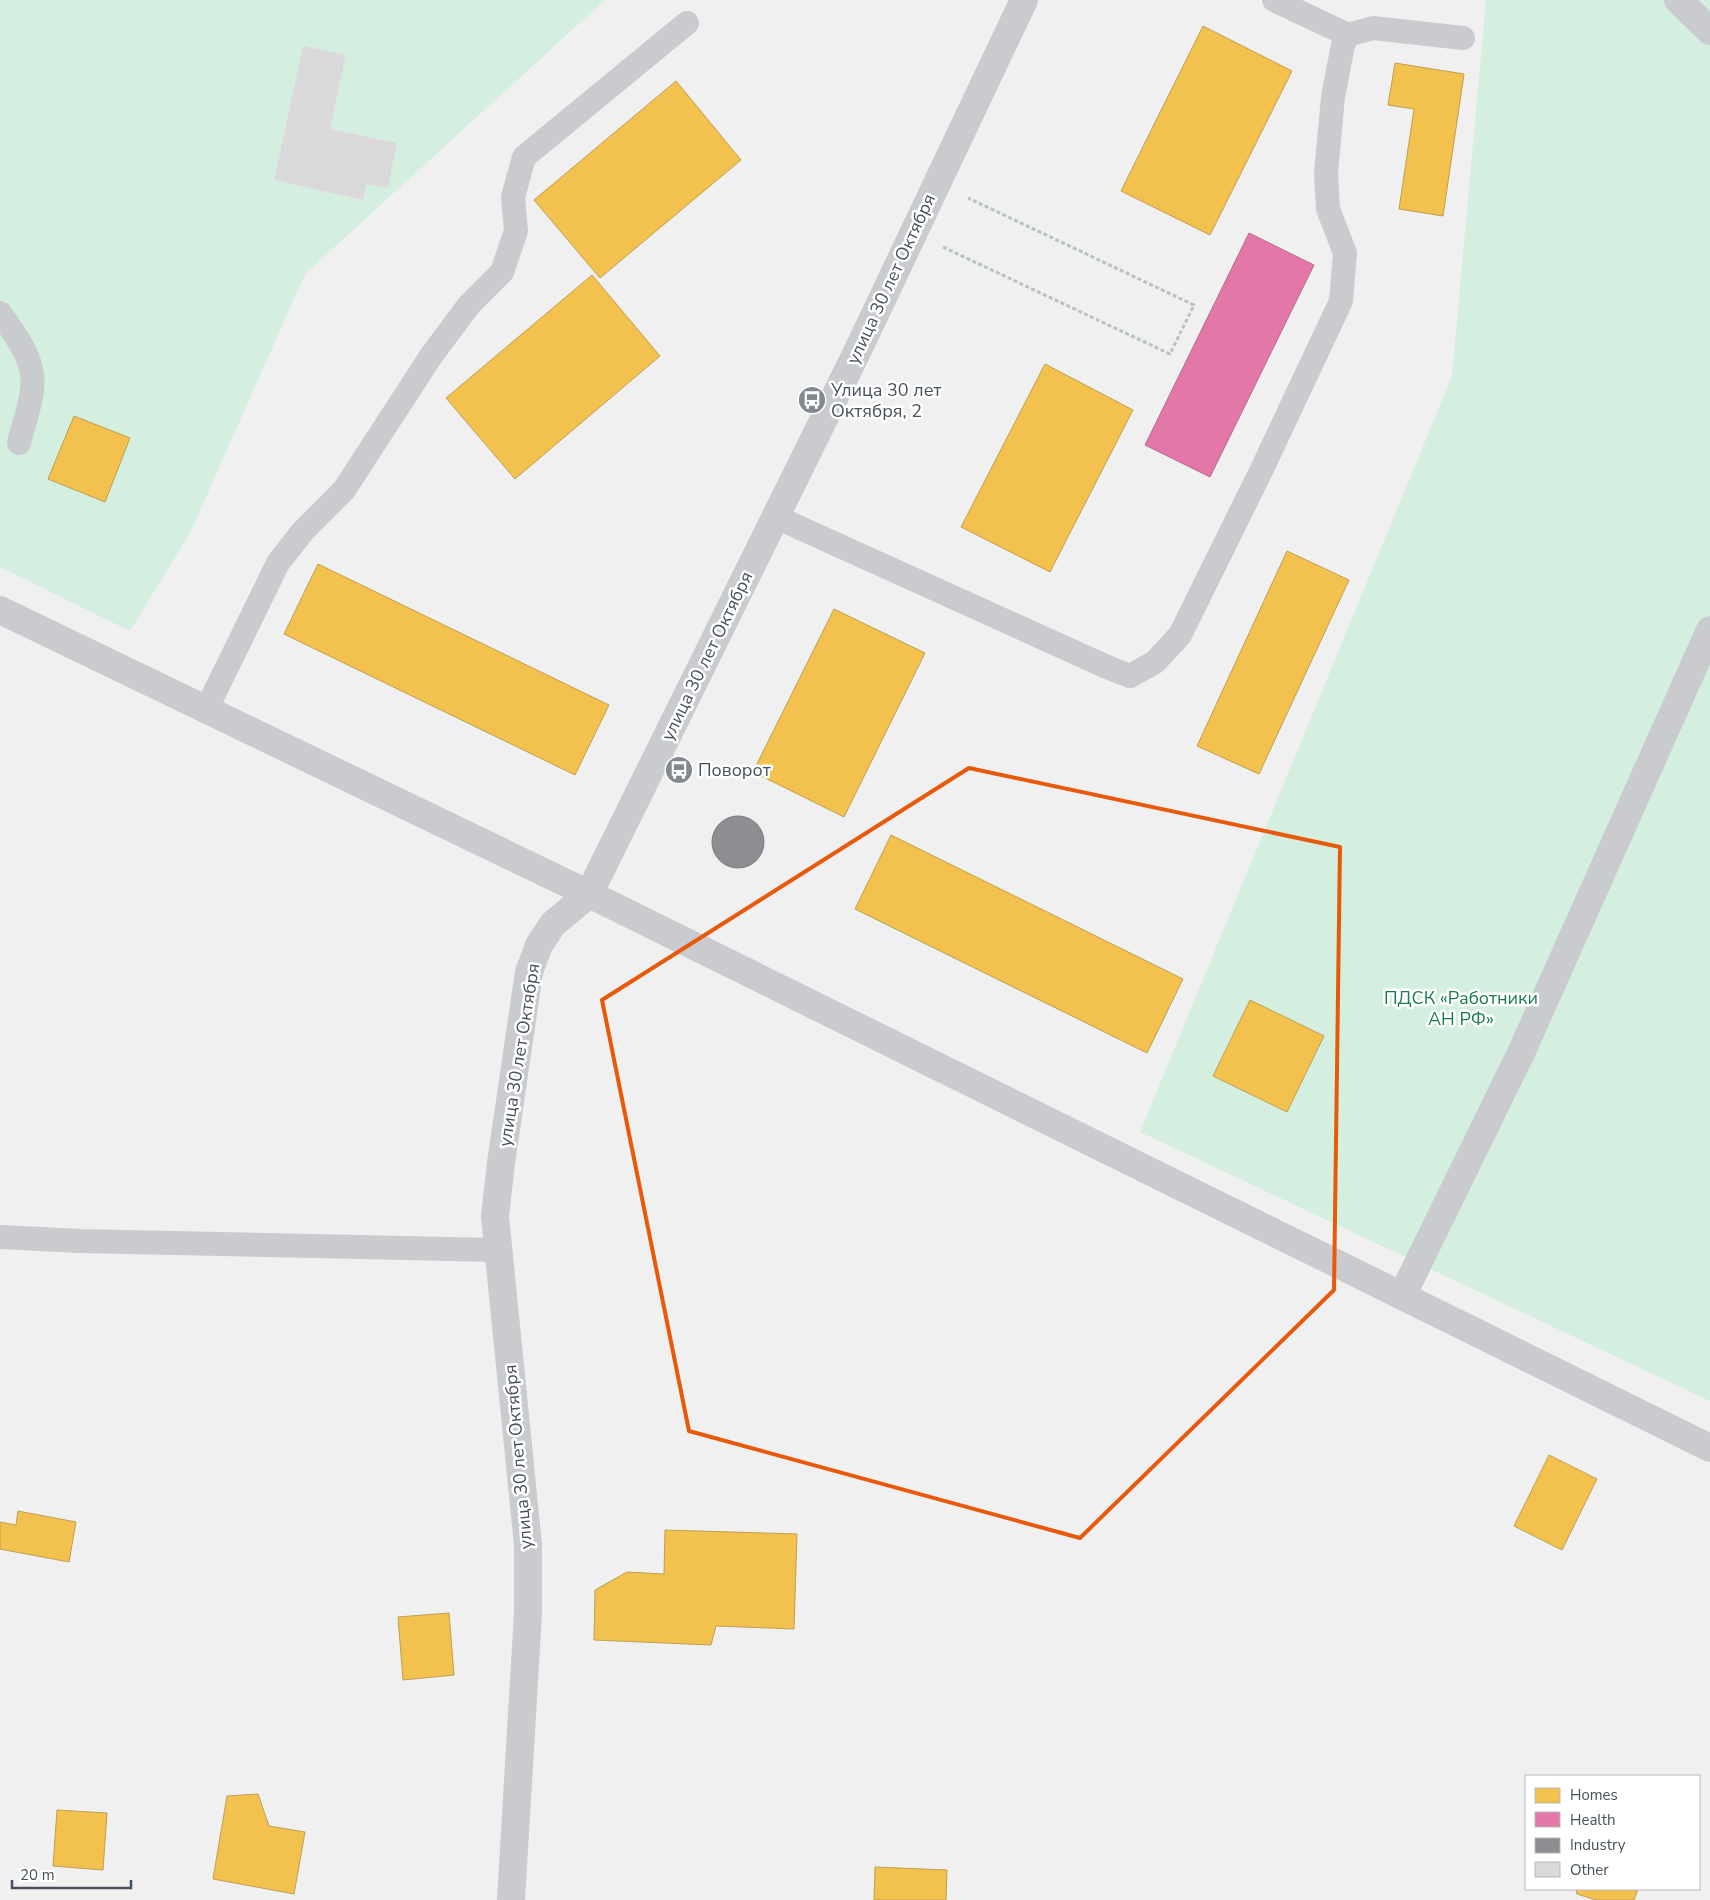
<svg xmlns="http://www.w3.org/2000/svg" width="1710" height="1900" font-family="'Nunito Sans',sans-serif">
<rect width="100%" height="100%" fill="#f0f0f0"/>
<path fill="#d4efe0" d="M0,0H605L305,274L190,533L130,631L0,567Z
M1486,0H1710V1401L1140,1132L1452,376Z"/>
<path fill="#f2c14e" stroke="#bf9f52" d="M1203,26L1292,71L1210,235L1121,191Z
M1395,63L1464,74L1443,216L1399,209L1414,109L1388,105Z
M676,81L741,160L600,278L534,200Z
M592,275L660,356L515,479L446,398Z
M1045,364L1133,410L1050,572L961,527Z
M74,416L130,438L105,502L48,479Z
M1287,551L1349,580L1259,774L1197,746Z
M318,564L609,705L575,775L284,634Z
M834,609L925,653L844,817L753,772Z
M891,835L1183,979L1147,1053L855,909Z
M1250,1000L1324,1036L1287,1112L1213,1076Z
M1549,1455L1597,1479L1562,1550L1514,1526Z
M18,1511L76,1522L69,1562L0,1549V1522L16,1525Z
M665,1530L797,1534L794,1629L716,1626L711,1645L594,1640L595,1590L627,1572L664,1574Z
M449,1613L454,1675L403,1680L398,1617Z
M258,1794L269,1826L305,1832L294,1894L213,1879L227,1796Z
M57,1810L107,1813L103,1870L53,1866Z
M875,1867L947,1870L946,1900H874Z
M1576,1889H1638L1634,1900H1596L1577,1894Z"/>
<path fill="#e377a8" stroke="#b46c91" d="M1249,233L1314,265L1210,477L1145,445Z"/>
<path fill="#8d8d92" stroke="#787b82" d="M712 842a26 26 0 1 1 52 0a26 26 0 1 1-52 0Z"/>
<path fill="#d9d9da" stroke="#e1e2e3" d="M303,46L346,55L330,129L397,143L388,188L367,184L363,200L274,180Z"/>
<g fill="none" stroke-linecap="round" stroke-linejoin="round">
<path stroke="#b7c3c0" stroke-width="3" stroke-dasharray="4 2.5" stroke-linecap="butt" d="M943,247L1170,354L1194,305L968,198"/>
<path stroke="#c9cbce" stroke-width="24" d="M1274,0L1348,35
M0,313C16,336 36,360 32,390C30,408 23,426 19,443
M776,517L1107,667L1130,676L1155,662L1180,635L1261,471L1341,301L1345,253L1328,209L1326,173L1333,97L1343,45L1348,35L1373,28L1463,38
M206,710L278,563L303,531L344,490L431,356L469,305L502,272L516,231L513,197L524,157L687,23
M0,1237L80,1241L497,1250"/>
<path stroke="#c9cbce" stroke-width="28" d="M1678,0L1710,31
M1402,1296L1521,1053L1710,630
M511,1900L528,1613V1545L495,1216L501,1163L529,972L539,945L553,924L589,894L858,350L1024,0"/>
<path stroke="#c9cbce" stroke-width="28" d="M0,610L589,894L1710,1448"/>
</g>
<path fill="none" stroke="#e8590c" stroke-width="4" stroke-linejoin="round" d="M969,768L1340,847L1334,1290L1080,1538L689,1431L602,1000Z"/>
<defs>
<symbol id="bus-disc" viewBox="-11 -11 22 22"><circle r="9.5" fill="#828990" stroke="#fff"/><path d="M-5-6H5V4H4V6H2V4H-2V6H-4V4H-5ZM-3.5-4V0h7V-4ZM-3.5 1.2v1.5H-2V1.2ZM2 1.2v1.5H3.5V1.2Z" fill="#fff"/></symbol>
</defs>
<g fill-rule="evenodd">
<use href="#bus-disc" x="796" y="384" width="32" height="32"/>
<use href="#bus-disc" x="663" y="754" width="32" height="32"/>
</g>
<g text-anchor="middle" stroke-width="5" stroke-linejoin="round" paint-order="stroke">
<g font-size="18" fill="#47515c" stroke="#fff">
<text transform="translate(891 279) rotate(-65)" y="6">улица 30 лет Октября</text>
<text transform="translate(707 656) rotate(-64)" y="6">улица 30 лет Октября</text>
<text transform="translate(519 1055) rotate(-81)" y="6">улица 30 лет Октября</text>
<text transform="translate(518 1457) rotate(-95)" y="6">улица 30 лет Октября</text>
</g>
<g font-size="18" fill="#47515c" stroke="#fff" text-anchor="start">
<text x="831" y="396">Улица 30 лет<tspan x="831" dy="21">Октября, 2</tspan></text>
<text x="698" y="776">Поворот</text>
</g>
<g font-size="18" fill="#197c51" stroke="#fff">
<text x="1461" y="1004">ПДСК «Работники<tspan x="1461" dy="21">АН РФ»</tspan></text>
</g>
</g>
<rect x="1525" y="1775" width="175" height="115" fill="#ffffff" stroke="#b5b9be"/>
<rect x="1535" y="1788" width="25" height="15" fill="#f2c14e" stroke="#b5b9be"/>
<text x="1570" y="1800" font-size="15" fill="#47515c">Homes</text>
<rect x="1535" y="1812" width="25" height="15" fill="#e377a8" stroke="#b5b9be"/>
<text x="1570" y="1825" font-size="15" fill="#47515c">Health</text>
<rect x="1535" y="1838" width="25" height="15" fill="#8d8d92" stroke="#b5b9be"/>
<text x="1570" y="1850" font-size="15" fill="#47515c">Industry</text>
<rect x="1535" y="1862" width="25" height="15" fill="#d9d9da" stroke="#b5b9be"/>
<text x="1570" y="1875" font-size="15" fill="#47515c">Other</text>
<path d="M12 1880v8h119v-8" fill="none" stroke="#47515c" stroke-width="2.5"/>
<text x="20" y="1880" font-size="15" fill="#47515c" stroke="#ffffff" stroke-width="4" paint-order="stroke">20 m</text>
</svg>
